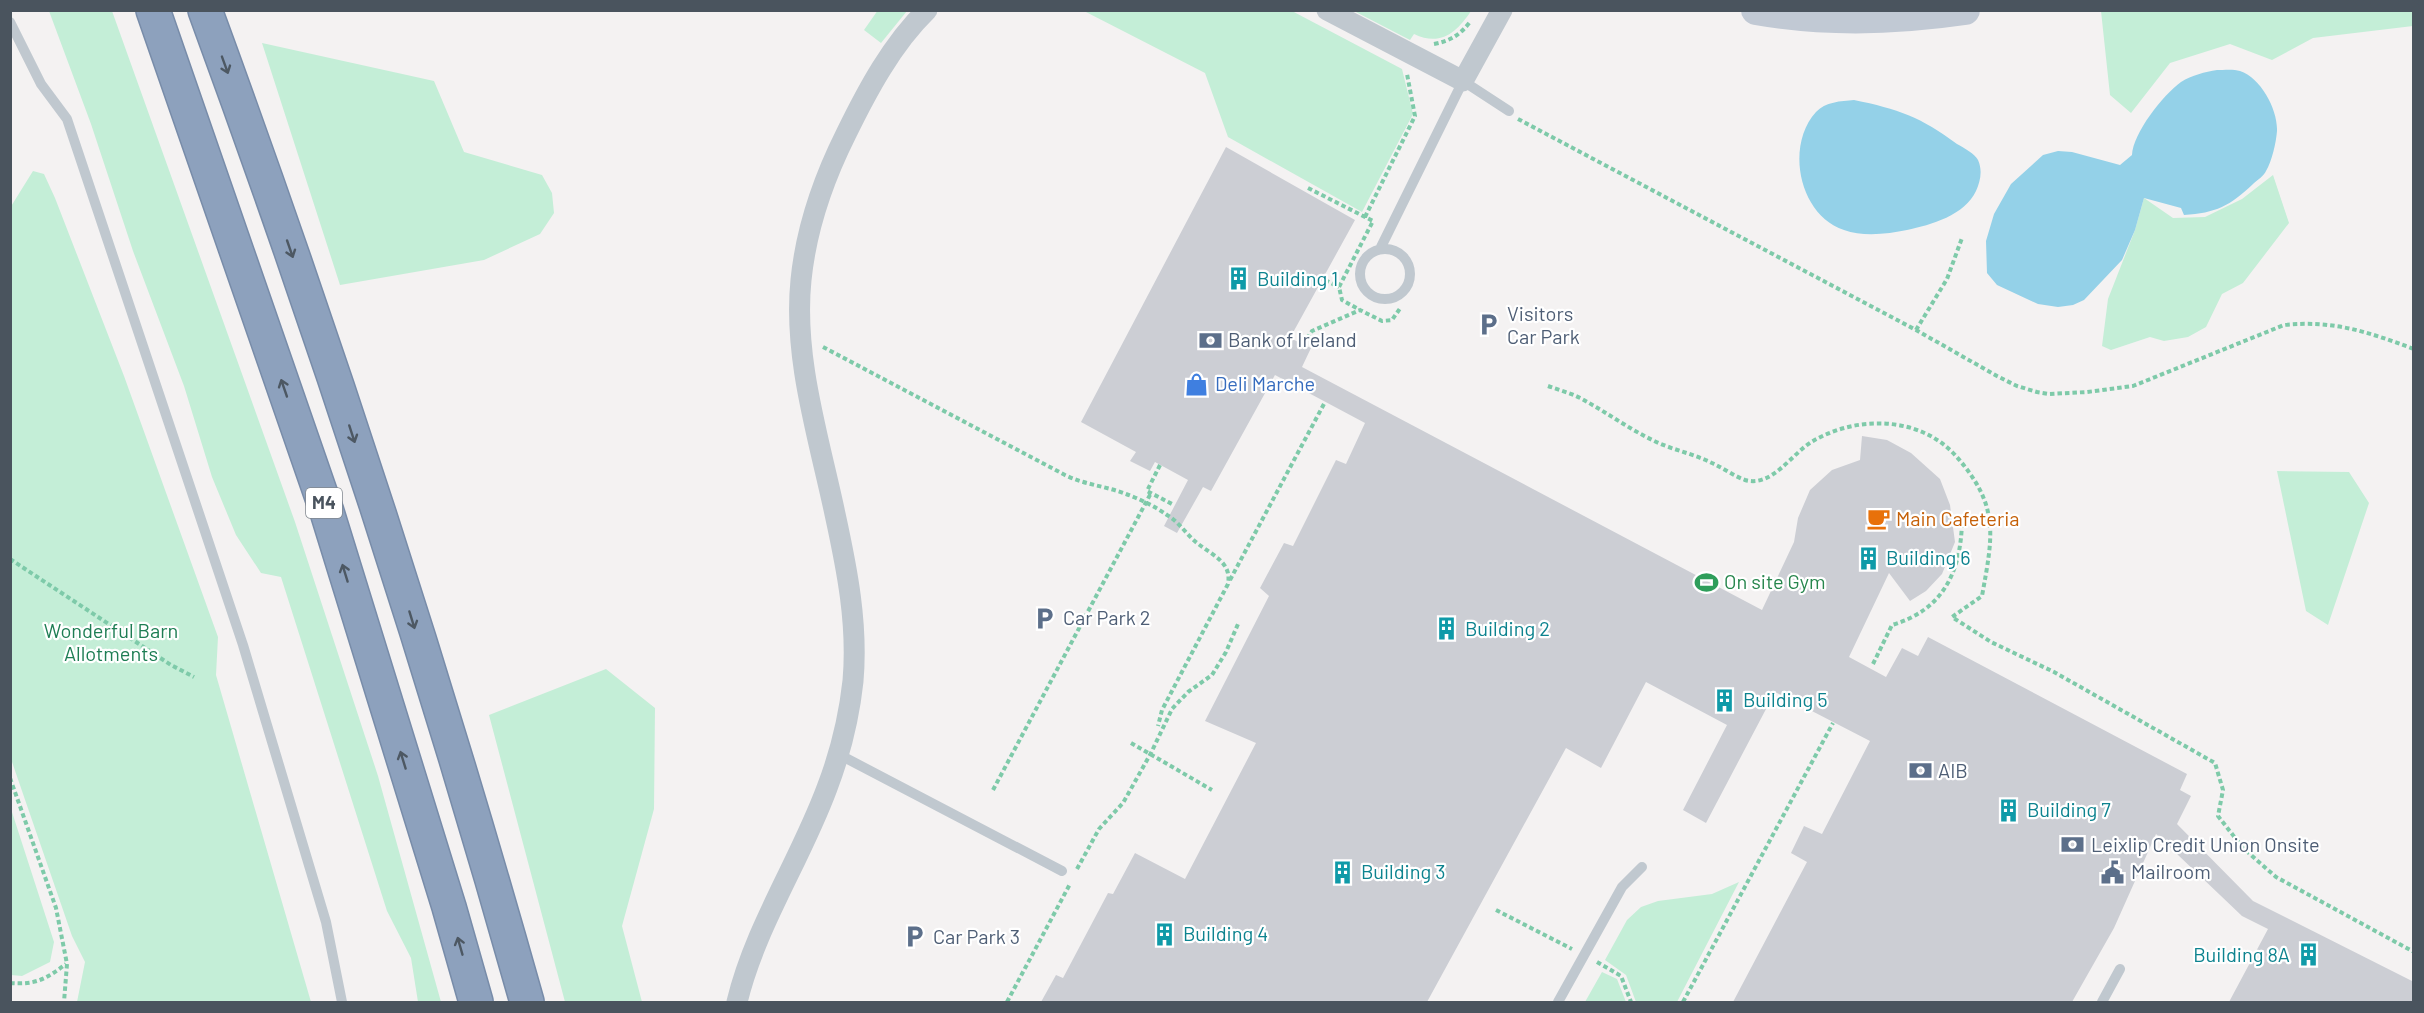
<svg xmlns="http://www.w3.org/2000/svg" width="2424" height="1013" font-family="Barlow,sans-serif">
<rect width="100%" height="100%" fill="#f4f2f2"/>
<path fill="#c4eed7" d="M878,10L907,11L881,43L864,30Z
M49,11H112L295,522L378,776L441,1002H418L411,958L387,911L281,577L261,573L236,535L212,477L184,386L133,251L91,124Z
M1084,11H1292L1402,69L1413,114L1362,212L1228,137L1205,73Z
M1354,11H1471C1457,32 1441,47 1414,34L1410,40Z
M2101,11H2413V26L2313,38L2272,60L2230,44L2170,63L2131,113L2110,95Z
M262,43L434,81L464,152L542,175L552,193L554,213L540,234L484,260L340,285Z
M33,171L44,174L55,198L124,376L218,637L216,675L311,1002H77L85,962L72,936L11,759L10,208Z
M2273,175L2289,223L2243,283L2222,294L2206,327L2188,337L2164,341L2150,337L2111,350L2102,346L2108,299L2135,230L2144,198L2173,218L2205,217L2242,199Z
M2277,471L2349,472L2369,503L2328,625L2306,611Z
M606,669L655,708L654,809L622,926L642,1002H565L489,715Z
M11,809L54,942L50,962L22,976L11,975Z
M1739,882L1677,1002H1636L1626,975L1605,960L1627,920L1641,907L1658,901L1712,894Z
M1602,972L1617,979L1626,1002H1585Z"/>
<path fill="#94d1e8" d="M2217,70C2224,70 2234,69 2240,71C2261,78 2278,110 2277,131C2276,143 2272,161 2266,171C2264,176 2257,180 2253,184C2230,206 2216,213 2184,215L2181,208L2144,198L2135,230L2122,260L2084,300L2073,305L2058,307L2038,304L1997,285L1987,273L1986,241L1994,214L2011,184L2043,155L2058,151L2072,152L2120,165L2132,155C2133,133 2163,95 2181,82C2192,75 2205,72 2217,70Z
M1854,100C1898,109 1921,117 1957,144C1964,148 1975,154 1978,160C1983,171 1980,182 1976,191C1965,215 1931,225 1907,230C1888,234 1863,237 1844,230C1799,215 1785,146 1816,112C1825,102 1841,101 1854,100Z"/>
<path fill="#ccced4" d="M1226,147L1355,220L1290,338L1311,348L1302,367L1762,610L1794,542L1798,518L1810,490L1832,470L1860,460L1862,436L1887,440L1911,453L1940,479L1950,505L1955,542L1942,574L1926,591L1910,601L1889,573L1849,657L1886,677L1902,648L1918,656L1928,637L2187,774L2180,790L2191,796L2177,824L2253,901L2414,982V1002H2229L2268,929L2242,916L2156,834L2114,928L2072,1002H1733L1807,862L1791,853L1804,826L1822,834L1870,741L1775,692L1706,823L1683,810L1727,725L1646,682L1601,768L1566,748L1427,1002H1041L1056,975L1063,978L1108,893L1113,894L1135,853L1185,879L1256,743L1205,721L1269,596L1260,588L1284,543L1293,546L1336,460L1346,464L1365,423L1275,375L1211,491L1203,487L1177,533L1164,526L1188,480L1155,462L1150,471L1130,461L1136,452L1081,422Z"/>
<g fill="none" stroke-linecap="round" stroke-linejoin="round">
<defs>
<path id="highway" d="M153,10L327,512L449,907L476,1002
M205,10C325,337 433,668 527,1002"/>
</defs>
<use href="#highway" stroke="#788ca9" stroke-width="36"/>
<path stroke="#7ecaa9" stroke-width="4" stroke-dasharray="4.5 3" stroke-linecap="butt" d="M1434,44C1450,41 1460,35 1470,22
M1518,119L1916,330L1997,376L2017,386L2037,392L2049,394L2087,392L2133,386L2284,325C2334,320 2368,332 2414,349
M1308,188L1373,221L1339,287L1342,300L1360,310
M1365,217L1415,116L1407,74
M1325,280L1339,287
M1916,330L1947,279L1962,238
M1303,345L1312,331L1360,310L1382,321L1392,320L1401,307
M823,347L1065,475C1085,485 1106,486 1126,494C1140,499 1156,507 1167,515C1179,522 1187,535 1197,543C1212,555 1232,562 1228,584L1162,710L1158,726
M1548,386C1559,390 1571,393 1582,399C1608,413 1633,432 1661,444C1678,451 1696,455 1712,463C1723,468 1734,476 1745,480C1772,488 1792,453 1813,441C1858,415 1920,416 1956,456C2000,506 1993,535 1982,596L1952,617L1991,642L2054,672L2215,763L2223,790L2218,816L2243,848L2276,877L2414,952
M1160,465L1147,491L1172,504
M10,559L171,665L194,677
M1230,580L1325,402
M1873,664L1892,625C1943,610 1961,572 1962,521L1989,519
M1131,743L1212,790
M10,778L56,908L67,964L64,1002
M993,790L1151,493
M1077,869L1099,829L1123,803L1151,753L1172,709L1188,692L1212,675L1226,652L1238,624
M1496,910L1572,949
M1597,962L1621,976L1631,1002
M10,983C36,985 46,979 66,964
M1007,1002L1070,884
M1683,1002L1833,723"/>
<path stroke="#c0c8cf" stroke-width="10" d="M10,22L41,84L67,119L243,645L326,922L342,1002
M1380,249L1463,81L1509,111
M1360 274a25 25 0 1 1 50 0a25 25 0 1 1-50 0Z
M838,754L1062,871
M1558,1002L1622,887L1642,867
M2102,1002L2120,969"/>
<path stroke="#c0c8cf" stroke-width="21" d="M1327,10L1463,81L1502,10
M737,1002C755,927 800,861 827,788C840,754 849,718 853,681C858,624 847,569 835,514C819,438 793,358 801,280C806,230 824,178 846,134C867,91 892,44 927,10"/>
<path stroke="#c1c9d4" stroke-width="30" d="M1756,10C1824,22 1897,20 1965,10"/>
<use href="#highway" stroke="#8da1bd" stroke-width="33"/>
</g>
<defs><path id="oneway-shaft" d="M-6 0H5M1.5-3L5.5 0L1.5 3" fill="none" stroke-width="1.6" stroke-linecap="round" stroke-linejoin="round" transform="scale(1.5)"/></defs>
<g stroke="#4d5863">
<use href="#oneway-shaft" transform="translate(225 65) rotate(70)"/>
<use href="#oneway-shaft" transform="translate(290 249) rotate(71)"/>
<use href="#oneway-shaft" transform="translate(284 388) rotate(-109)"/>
<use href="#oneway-shaft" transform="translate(352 434) rotate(72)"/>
<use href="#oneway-shaft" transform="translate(345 573) rotate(-107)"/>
<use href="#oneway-shaft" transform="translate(412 620) rotate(73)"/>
<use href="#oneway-shaft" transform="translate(403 760) rotate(-107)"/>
<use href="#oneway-shaft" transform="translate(460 946) rotate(-106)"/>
</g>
<defs>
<symbol id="building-bare" viewBox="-9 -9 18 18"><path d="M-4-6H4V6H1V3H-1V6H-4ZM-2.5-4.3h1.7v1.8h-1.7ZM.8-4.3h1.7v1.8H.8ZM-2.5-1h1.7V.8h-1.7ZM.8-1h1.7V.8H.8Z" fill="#0f9aa8" stroke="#fff" stroke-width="2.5" paint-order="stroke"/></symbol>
<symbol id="parking-bare" viewBox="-9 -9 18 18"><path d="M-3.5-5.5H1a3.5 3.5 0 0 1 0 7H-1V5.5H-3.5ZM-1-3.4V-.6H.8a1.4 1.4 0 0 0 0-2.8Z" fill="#5c6f8a" stroke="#fff" stroke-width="2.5" paint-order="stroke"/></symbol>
<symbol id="bank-bare" viewBox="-9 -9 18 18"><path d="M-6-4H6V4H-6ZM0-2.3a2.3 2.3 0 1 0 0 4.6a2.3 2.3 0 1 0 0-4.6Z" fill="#5c6f8a" stroke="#fff" stroke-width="2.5" paint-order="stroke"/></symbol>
<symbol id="shop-bare" viewBox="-9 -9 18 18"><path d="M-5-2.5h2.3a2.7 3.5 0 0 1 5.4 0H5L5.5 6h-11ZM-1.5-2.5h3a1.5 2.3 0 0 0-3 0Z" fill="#3f7fe0" stroke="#fff" stroke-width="2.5" paint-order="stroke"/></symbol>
<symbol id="cafe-bare" viewBox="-9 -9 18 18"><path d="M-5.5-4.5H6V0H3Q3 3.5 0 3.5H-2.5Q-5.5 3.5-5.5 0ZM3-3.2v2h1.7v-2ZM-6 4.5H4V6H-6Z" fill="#e8710a" stroke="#fff" stroke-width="2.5" paint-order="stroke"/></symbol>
<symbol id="stadium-bare" viewBox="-9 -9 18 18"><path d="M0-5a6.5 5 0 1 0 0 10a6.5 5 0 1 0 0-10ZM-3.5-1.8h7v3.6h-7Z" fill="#2e9e5b" stroke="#fff" stroke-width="2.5" paint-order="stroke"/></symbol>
<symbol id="civic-bare" viewBox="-9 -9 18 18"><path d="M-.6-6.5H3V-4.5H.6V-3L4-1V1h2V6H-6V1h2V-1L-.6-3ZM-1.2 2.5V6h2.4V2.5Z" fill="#5c6f8a" stroke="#fff" stroke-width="2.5" paint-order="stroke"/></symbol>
</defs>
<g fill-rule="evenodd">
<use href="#building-bare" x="1222" y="262" width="33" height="33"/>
<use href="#parking-bare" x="1472" y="308" width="33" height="33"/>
<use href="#bank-bare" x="1194" y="324" width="33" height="33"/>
<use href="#shop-bare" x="1180" y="368" width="33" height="33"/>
<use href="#cafe-bare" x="1862" y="502" width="33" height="33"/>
<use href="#building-bare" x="1852" y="542" width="33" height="33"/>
<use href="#stadium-bare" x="1690" y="566" width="33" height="33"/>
<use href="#parking-bare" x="1028" y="602" width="33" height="33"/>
<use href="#building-bare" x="1430" y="612" width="33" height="33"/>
<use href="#building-bare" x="1708" y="684" width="33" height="33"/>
<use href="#bank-bare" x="1904" y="754" width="33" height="33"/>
<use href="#building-bare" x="1992" y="794" width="33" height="33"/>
<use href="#bank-bare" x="2056" y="828" width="33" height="33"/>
<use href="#building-bare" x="1326" y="856" width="33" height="33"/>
<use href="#civic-bare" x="2096" y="856" width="33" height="33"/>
<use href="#building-bare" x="1148" y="918" width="33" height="33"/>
<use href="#parking-bare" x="898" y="920" width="33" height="33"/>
<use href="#building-bare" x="2292" y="938" width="33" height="33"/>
</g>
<g text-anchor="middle" stroke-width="4.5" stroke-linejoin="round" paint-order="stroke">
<rect fill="#fff" stroke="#80878e" stroke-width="1.5" x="306" y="488" width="36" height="30" rx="4.5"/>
<g font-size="18" font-weight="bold" fill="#4a545e">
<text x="324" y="509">M4</text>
</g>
<g font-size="20" fill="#0d838f" stroke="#fff" text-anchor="start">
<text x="1257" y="286">Building 1</text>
<text x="1886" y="565">Building 6</text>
<text x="1465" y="636">Building 2</text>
<text x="1743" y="707">Building 5</text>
<text x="2027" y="817">Building 7</text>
<text x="1361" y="879">Building 3</text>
<text x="1183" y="941">Building 4</text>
<text x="2290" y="962" text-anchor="end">Building 8A</text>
</g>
<g font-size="20" fill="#4e5e75" stroke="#fff" text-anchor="start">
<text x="1507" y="321">Visitors<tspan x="1507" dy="23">Car Park</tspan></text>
<text x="1228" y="347">Bank of Ireland</text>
<text x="1063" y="625">Car Park 2</text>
<text x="1938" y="778">AIB</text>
<text x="2091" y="852">Leixlip Credit Union Onsite</text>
<text x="2131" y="879">Mailroom</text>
<text x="933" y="944">Car Park 3</text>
</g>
<g font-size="20" fill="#366cbe" stroke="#fff" text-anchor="start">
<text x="1215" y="391">Deli Marche</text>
</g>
<g font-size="20" fill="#c56008" stroke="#fff" text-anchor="start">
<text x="1896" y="526">Main Cafeteria</text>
</g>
<g font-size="20" fill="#27864d" stroke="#fff" text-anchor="start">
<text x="1724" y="589">On site Gym</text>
</g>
<g font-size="20" fill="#1d7d53" stroke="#fff">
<text x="111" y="638">Wonderful Barn<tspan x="111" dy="23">Allotments</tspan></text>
</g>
</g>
<rect width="2424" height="1013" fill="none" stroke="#4a545e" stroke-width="24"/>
</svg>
